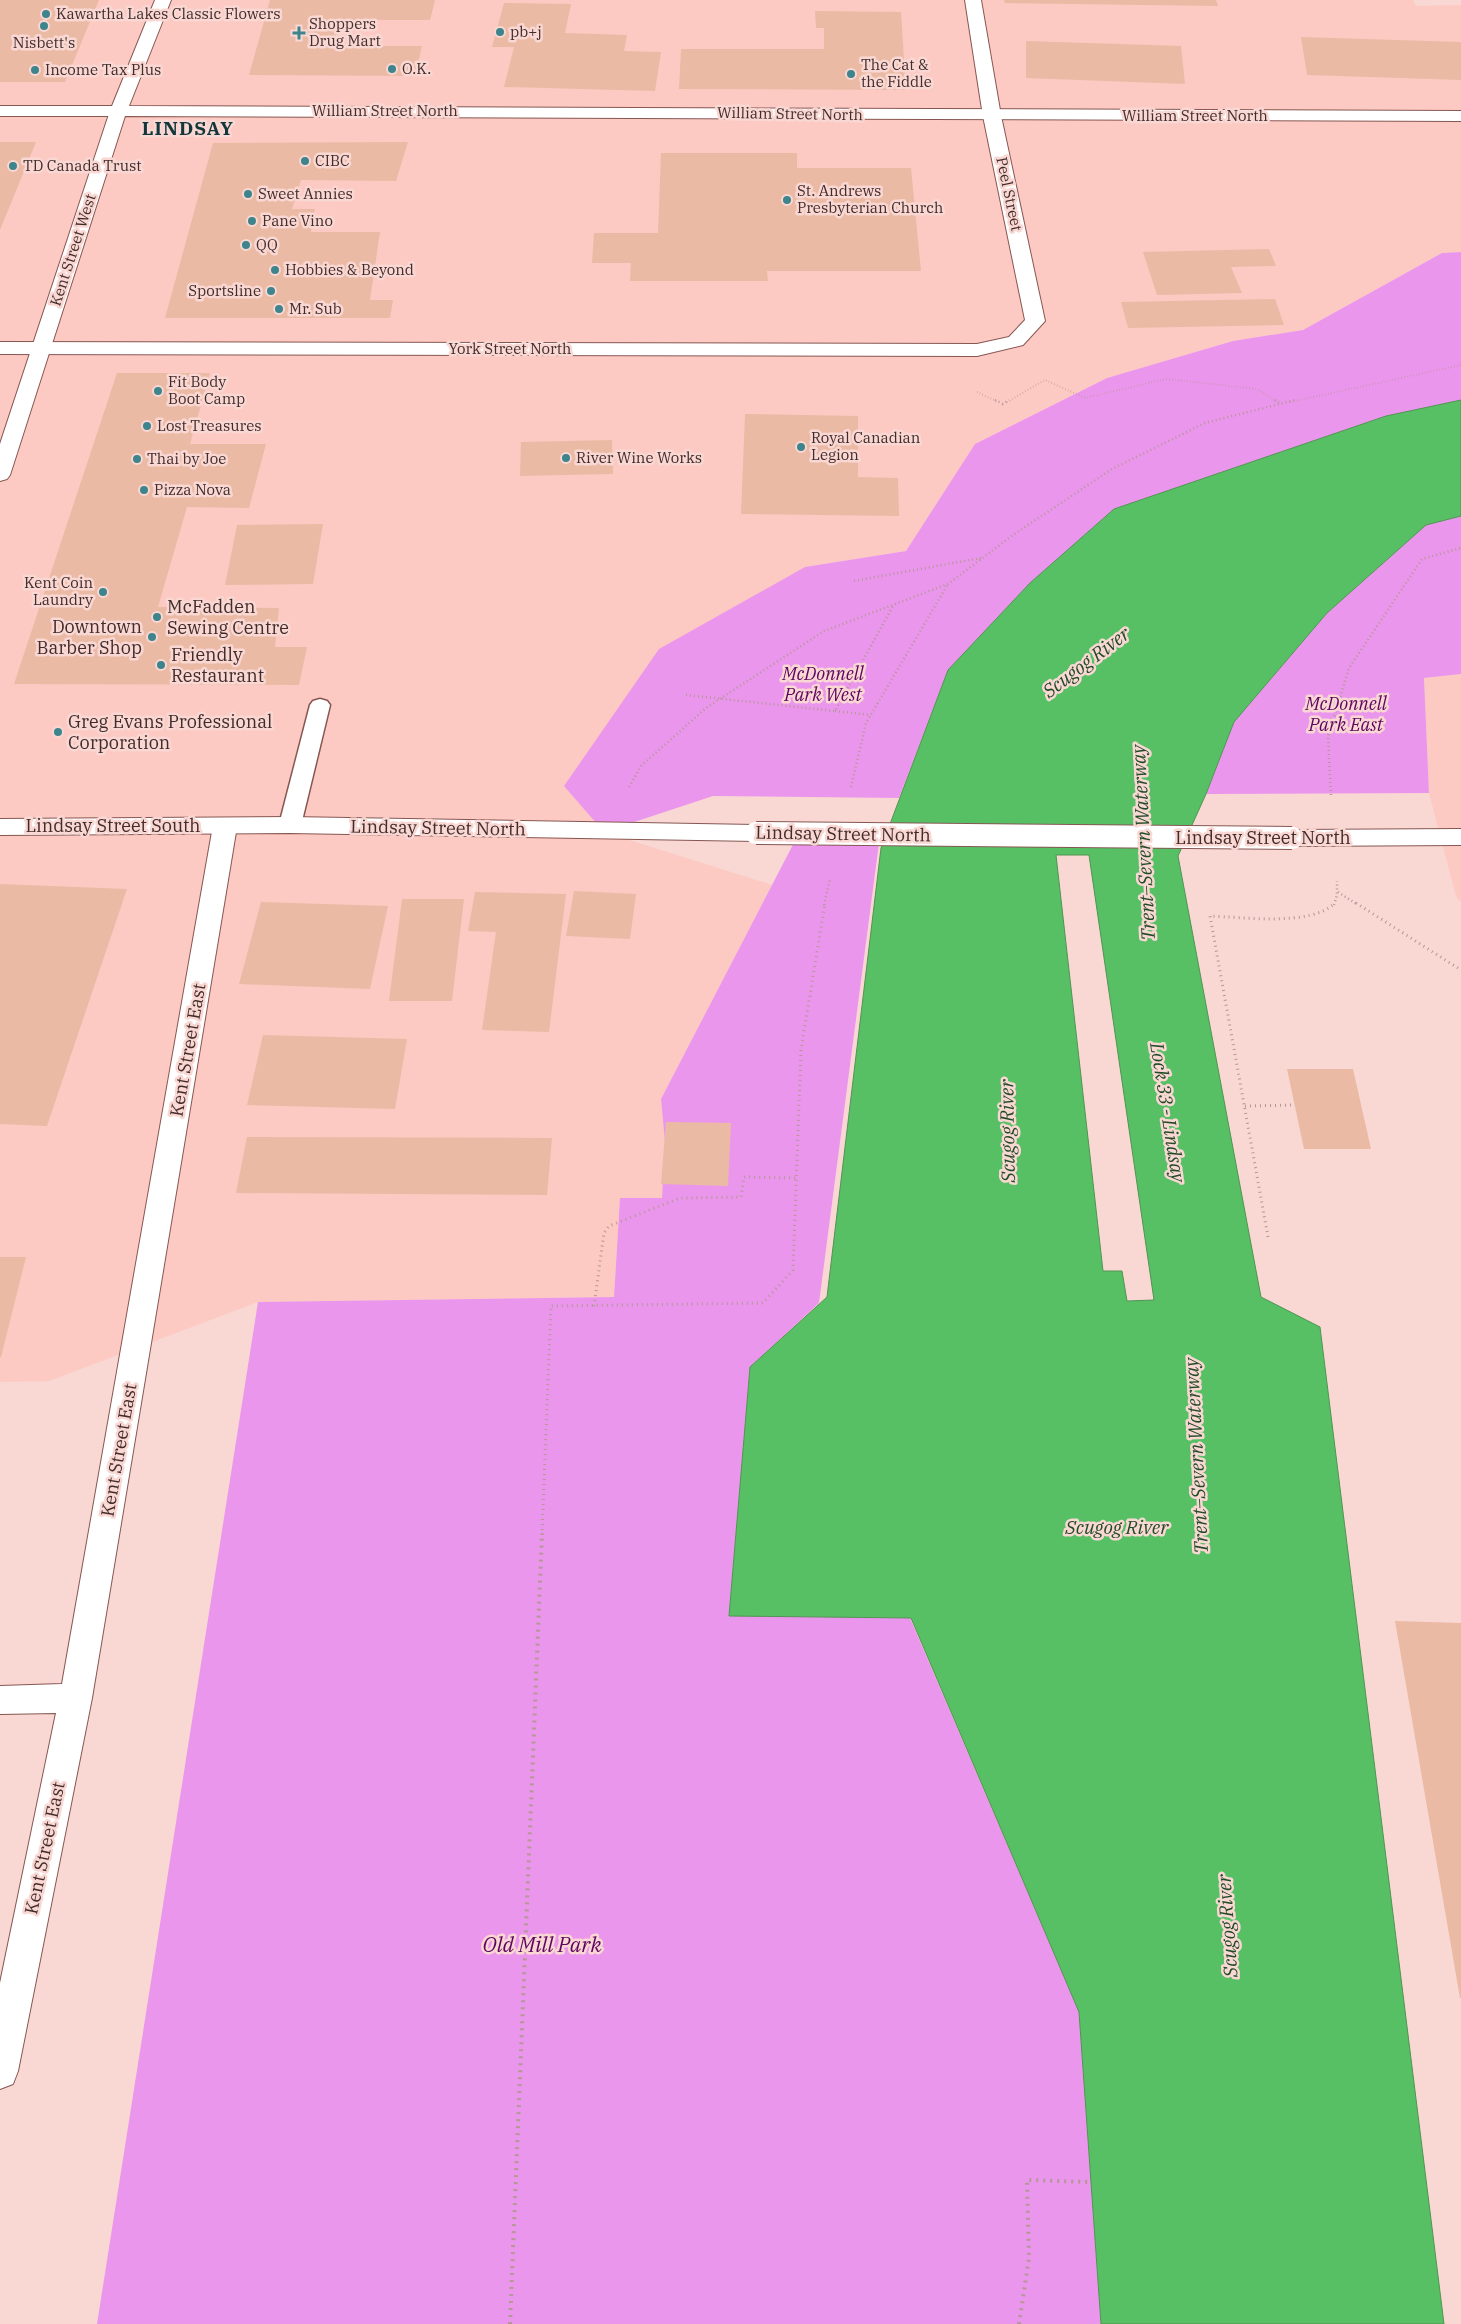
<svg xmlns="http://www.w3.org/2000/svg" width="1461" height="2324" font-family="'IBM Plex Serif',serif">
<rect width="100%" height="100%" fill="#f9d7d3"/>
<path fill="#fdc9c3" d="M0,0H1413L1416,6L1461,5V252L1442,253L1303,330L1233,341L1107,378L975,444L906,551L805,567L604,832L772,885L661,1099L665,1142L662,1199L620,1198L614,1297L258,1302L49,1381L0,1382Z
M1461,674V902L1456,896L1429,793L1424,678Z"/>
<path fill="#eb96ed" d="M1461,252V400L1386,416L1114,509L1030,583L948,670L899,798L713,796L604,832L564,786L659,649L805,567L906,551L975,444L1107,378L1233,341L1303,330L1442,253Z
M1461,516V674L1424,678L1429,793L1206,794L1234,722L1327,613L1426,525Z
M798,835H880L819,1303L750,1367L729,1615L910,1618L1079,2012L1101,2324H97L258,1302L614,1297L620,1198H662L665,1142L661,1099Z"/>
<path fill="#57c065" stroke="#519453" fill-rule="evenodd" d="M1461,400V516L1426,525L1327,613L1234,722L1206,794L1178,856L1261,1297L1320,1327L1444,2324H1101L1079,2012L911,1618L729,1616L750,1367L827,1297L881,848L948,670L1030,583L1114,509L1386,416ZM1056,855H1089L1154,1300L1127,1301L1122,1271H1103Z"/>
<path fill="#ebbaa4" d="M0,0H99L65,82H0Z
M270,0H435L430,20H340L333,46H422L415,76L249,75Z
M1004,0H1216L1218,6L1005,3Z
M504,3L571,4L565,33L627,35L624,51L661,52L655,91L504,87L514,47H492Z
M815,11L901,12L906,90L679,89L681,49H824V28H816Z
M1301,37L1461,42V80L1307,75Z
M1026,41L1181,46L1185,84L1026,78Z
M0,142H36L0,230Z
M408,142L396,181L301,180L292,209H315L311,232H380L370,300H393L390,318H165L213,143Z
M661,153H797V168H911L921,271H767L768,281H630L631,263H592L594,233H658Z
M1269,249L1276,266L1231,267L1242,293L1157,295L1143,252Z
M1275,299L1284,325L1128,328L1121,302Z
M117,373H210L190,444H266L249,508L187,507L158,607L279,608L275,647H307L299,685L14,684Z
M745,414L858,416V477L898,478L899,516L741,514Z
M612,440L613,474L520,476L521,442Z
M323,524L313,584L225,585L237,525Z
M0,884L127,889L47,1126L0,1124Z
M574,891L636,894L630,939L566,936Z
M475,892L566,894L549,1032L482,1030L496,932L468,931Z
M402,899H464L452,1001H389Z
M261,902L388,906L370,989L239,984Z
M263,1035L407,1039L395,1109L247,1105Z
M1287,1069H1353L1371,1149H1304Z
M666,1122L731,1123L728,1186L661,1184Z
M247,1137L552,1138L547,1195L236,1193Z
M0,1257H26L1,1357H0Z
M1395,1621L1461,1623V1998H1460Z"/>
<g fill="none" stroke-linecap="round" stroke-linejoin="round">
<defs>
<path id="lane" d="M320,699L327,701L330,705L301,825L298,830L290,832L282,830L279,825L310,705L313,701Z"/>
<path id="street" d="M965,0H981L1001,116L1045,321L1023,345L977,356L0,354V342L977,344L1009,337L1025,320L983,116Z
M0,106H118L124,107L126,111L124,115L118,116H0Z
M225,818L234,821L237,826L92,1698L18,2071L13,2084L0,2089V1983L56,1713L0,1714V1686L62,1684L213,826L216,821Z"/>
<path id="secondary" d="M155,0H171L129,106L1461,111V121L125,116L10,475L7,479L0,481V444L110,111Z
M290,817L756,825L765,827L768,833L765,839L756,841L290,833L0,835V819Z
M1461,829V845L1292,846L1283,844L1280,838L1283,832L1292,830Z"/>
</defs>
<use href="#lane" stroke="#865752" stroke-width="3"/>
<use href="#street" stroke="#865752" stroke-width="2"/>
<use href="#secondary" stroke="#865752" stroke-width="2"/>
<path stroke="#b59794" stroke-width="2" stroke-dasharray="0.5 2.5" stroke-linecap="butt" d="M977,392L998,402
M1007,402L1045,380L1085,398L1166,379L1257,389L1277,402
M1290,402L1461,365"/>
<path stroke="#b59794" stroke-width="2.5" stroke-dasharray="1 3" stroke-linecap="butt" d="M995,400L1003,404L1009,400
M1275,400L1281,404
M854,581L981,558
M686,695L835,711L893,606
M835,711L871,715
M629,787L641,766L706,708L824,631L948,584L1013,535L1112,469L1205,423L1295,400
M851,787L866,723L948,584
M1331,795L1328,737L1349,668L1422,559L1461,548
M1338,892L1358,905
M824,905L830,879
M1334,905L1337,895V881"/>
<path stroke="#b59794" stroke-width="3" stroke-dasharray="1 4" stroke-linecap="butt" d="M1356,903L1461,970
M1245,1106L1295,1105
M1268,1237L1210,916C1243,917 1311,927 1335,903
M594,1306L604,1233L609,1226L680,1198L741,1197L744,1177L797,1178
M542,1535L551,1306L763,1303L793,1270L801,1050L825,903"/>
<path stroke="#b59794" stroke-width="4" stroke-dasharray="2 5" stroke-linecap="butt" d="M510,2324L542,1533
M1019,2324L1029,2258L1027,2180L1091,2182"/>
<use href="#lane" fill="#fff" fill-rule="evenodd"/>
<use href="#street" fill="#fff" fill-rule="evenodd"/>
<use href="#secondary" fill="#fff" fill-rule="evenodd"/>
<defs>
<path id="secondary-bridge" d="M756,833L1292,838"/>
</defs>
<use href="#secondary-bridge" stroke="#865752" stroke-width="24" stroke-linecap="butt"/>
<use href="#secondary-bridge" stroke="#fff" stroke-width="22"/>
</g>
<g fill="#3d848d" stroke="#f9d7d3" stroke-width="2">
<circle cx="46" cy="14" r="5"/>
<circle cx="44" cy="26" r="5"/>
<circle cx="500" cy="32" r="5"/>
<path d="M296.5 25.5h5v5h5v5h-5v5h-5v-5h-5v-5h5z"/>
<circle cx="392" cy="69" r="5"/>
<circle cx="35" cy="70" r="5"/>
<circle cx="851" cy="74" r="5"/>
<circle cx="305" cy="161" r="5"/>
<circle cx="13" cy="166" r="5"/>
<circle cx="248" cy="194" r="5"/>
<circle cx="787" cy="200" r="5"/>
<circle cx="252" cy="221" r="5"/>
<circle cx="246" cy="245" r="5"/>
<circle cx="275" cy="270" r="5"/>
<circle cx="271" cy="291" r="5"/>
<circle cx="279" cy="309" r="5"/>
<circle cx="158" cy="391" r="5"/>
<circle cx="147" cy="426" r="5"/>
<circle cx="801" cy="447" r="5"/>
<circle cx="566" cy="458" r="5"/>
<circle cx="137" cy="459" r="5"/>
<circle cx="144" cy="490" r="5"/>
<circle cx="103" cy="592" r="5"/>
<circle cx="157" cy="617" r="5"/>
<circle cx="152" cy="637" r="5"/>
<circle cx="161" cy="665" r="5"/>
<circle cx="58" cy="732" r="5"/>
</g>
<g text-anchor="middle" stroke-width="5" stroke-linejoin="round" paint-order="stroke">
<g font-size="15" fill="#422c2a" stroke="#f9d7d3" text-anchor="start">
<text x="56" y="19">Kawartha Lakes Classic Flowers</text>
<text x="309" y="29">Shoppers<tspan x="309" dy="17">Drug Mart</tspan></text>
<text x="510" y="37">pb+j</text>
<text x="44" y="48" text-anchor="middle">Nisbett's</text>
<text x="861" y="70">The Cat &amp;<tspan x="861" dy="17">the Fiddle</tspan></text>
<text x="402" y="74">O.K.</text>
<text x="45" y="75">Income Tax Plus</text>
<text x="315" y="166">CIBC</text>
<text x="23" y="171">TD Canada Trust</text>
<text x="797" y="196">St. Andrews<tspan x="797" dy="17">Presbyterian Church</tspan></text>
<text x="258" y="199">Sweet Annies</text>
<text x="262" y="226">Pane Vino</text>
<text x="256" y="250">QQ</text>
<text x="285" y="275">Hobbies &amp; Beyond</text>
<text x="261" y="296" text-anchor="end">Sportsline</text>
<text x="289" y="314">Mr. Sub</text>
<text x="168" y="387">Fit Body<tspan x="168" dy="17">Boot Camp</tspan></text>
<text x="157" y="431">Lost Treasures</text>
<text x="811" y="443">Royal Canadian<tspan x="811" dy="17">Legion</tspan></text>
<text x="576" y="463">River Wine Works</text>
<text x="147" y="464">Thai by Joe</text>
<text x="154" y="495">Pizza Nova</text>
<text x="93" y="588" text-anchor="end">Kent Coin<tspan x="93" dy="17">Laundry</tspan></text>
</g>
<g font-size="15" fill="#422c2a" stroke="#f9d7d3">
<text x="385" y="116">William Street North</text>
<text transform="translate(790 114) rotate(1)" y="5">William Street North</text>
<text x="1195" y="121">William Street North</text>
<text transform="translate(1009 194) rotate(78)" y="5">Peel Street</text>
<text transform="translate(73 250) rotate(-72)" y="5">Kent Street West</text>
<text x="510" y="354">York Street North</text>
</g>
<g font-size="18" fill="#422c2a" stroke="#f9d7d3" text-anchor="start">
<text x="167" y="613">McFadden<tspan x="167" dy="21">Sewing Centre</tspan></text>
<text x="142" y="633" text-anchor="end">Downtown<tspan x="142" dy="21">Barber Shop</tspan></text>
<text x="171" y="661">Friendly<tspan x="171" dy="21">Restaurant</tspan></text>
<text x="68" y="728">Greg Evans Professional<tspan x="68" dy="21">Corporation</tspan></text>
</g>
<g font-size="18" font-style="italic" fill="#5d0561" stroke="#f9d7d3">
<text x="823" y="680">McDonnell<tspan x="823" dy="21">Park West</tspan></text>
<text x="1346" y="710">McDonnell<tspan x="1346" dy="21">Park East</tspan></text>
</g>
<g font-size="18" fill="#422c2a" stroke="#f9d7d3">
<text x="113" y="832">Lindsay Street South</text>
<text transform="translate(438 828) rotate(1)" y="6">Lindsay Street North</text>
<text transform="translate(843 834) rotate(1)" y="6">Lindsay Street North</text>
<text x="1263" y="844">Lindsay Street North</text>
<text transform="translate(188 1050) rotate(-80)" y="6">Kent Street East</text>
<text transform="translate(119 1450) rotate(-80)" y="6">Kent Street East</text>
<text transform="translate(45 1848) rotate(-78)" y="6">Kent Street East</text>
</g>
<g font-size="19" font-weight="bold" letter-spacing="1" fill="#14363a" stroke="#f9d7d3">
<text x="188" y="135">LINDSAY</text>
</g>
<g font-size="19" font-style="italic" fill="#214a26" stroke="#f9d7d3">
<text transform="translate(1086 662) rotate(-37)" y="7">Scugog River</text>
<text transform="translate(1143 843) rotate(-93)" y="7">Trent–Severn Waterway</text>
<text transform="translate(1168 1112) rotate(81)" y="7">Lock 33 - Lindsay</text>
<text transform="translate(1007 1131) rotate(-91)" y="7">Scugog River</text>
<text transform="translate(1196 1456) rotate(-93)" y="7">Trent–Severn Waterway</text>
<text x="1117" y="1534">Scugog River</text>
<text transform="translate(1227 1926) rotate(-94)" y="7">Scugog River</text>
</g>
<g font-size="21" font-style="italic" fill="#5d0561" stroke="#f9d7d3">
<text x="542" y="1952">Old Mill Park</text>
</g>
</g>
</svg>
